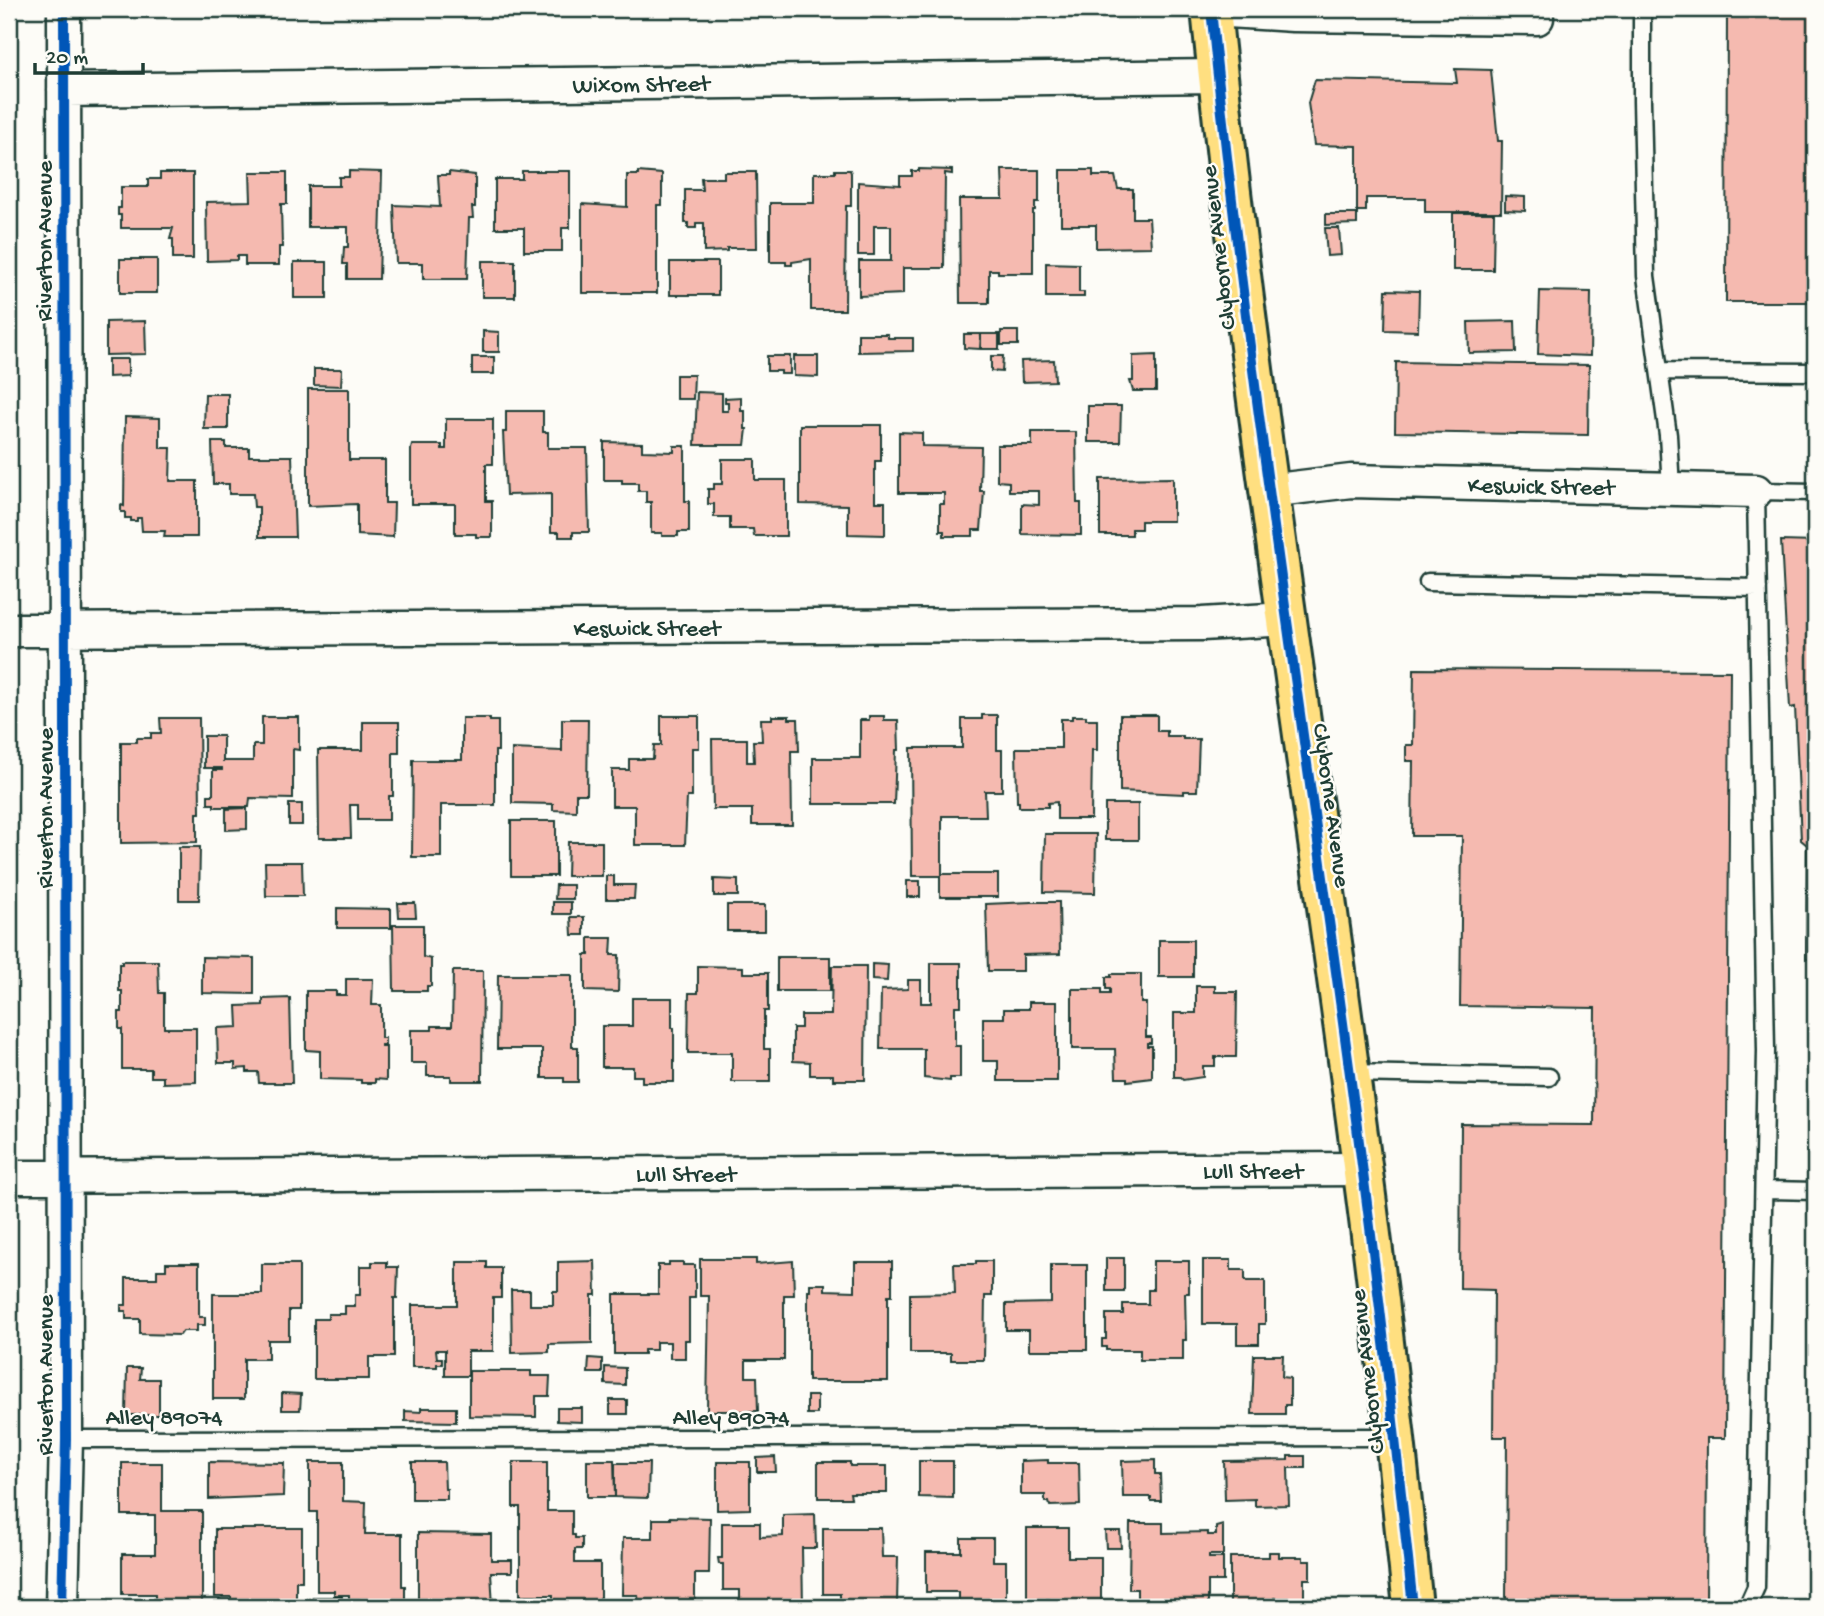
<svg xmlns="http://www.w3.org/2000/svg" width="1824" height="1616" font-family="'Gochi Hand',sans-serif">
<rect width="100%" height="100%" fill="#fdfcf7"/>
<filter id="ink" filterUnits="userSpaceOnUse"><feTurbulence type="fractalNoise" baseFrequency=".0143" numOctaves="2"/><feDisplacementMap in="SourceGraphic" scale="14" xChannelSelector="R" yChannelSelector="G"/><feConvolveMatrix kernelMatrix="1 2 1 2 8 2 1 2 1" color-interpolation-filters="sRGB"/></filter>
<g filter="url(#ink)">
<path fill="#f5bab0" stroke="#1f3d34" stroke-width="2" d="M1727,9H1815V302H1726Z
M1455,69L1491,70L1498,141H1502L1501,212H1425V198H1366V211H1357V146L1314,145L1308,103L1315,80L1457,83Z
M919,169L952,170V174L945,173L944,268H903V294L859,296V261H891V226H874V255H858V182L900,185V176H912V171H919Z
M835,170H850L851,173V206H846L845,310H811V259L792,262V265H786V262H770V203H814V173H835Z
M1002,170H1039V202H1035V210H1033V273H998V270H989V303H960L959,199H1003Z
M1061,170H1093V176H1115L1118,189H1133V218H1149L1151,247L1096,248V225H1061Z
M349,171L382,172L379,279H347V264H343L344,247H348V227H308V186H339V177H349Z
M522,171H570V228H562V251H524V228H495V179H522Z
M250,172H287V204H281L282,247H279V265H245V256H237V260L207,261L206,202L251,201Z
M449,172L475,175V207H472L473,218H469L467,279H423V263H396L394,205L440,207L438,175H449Z
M638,172L662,174V205H657V293H582V204L627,207V175H638Z
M724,172H756L757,248H727V251L704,252V223H696V228H688V223H685V190H702L701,178H724Z
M160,173H193V259H173V239H170L173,228H121V215H118V208H121V187H148V179H160Z
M1505,196L1525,197V211L1505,210Z
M1453,213H1494L1493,270H1453Z
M1326,214H1357V224L1326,225Z
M1325,228H1339L1341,255L1327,256Z
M120,259H157V293H120Z
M482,261H515V297H482Z
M294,262H327V298H294Z
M670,262H718V295H670Z
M1046,263L1079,264V292H1084V297H1046Z
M1386,290L1419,291L1418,331L1385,330Z
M1540,291L1591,292L1590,356L1538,354Z
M145,321L146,354L106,355V322Z
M1515,321L1516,352L1469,353L1468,322Z
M483,331L499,332V352H483Z
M1001,331H1018V345H1001Z
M858,334H888V338H913V351L858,352Z
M964,334H981L980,349L964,348Z
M981,334H999V349H981Z
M1156,355V391H1133L1130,381H1133V356Z
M767,356H790V374H781V371H767Z
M794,356H818V377L794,376Z
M991,356H1003L1002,372L991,371Z
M472,357H494V374H472Z
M108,359H128V376L108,377Z
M1054,360L1055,381L1022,382L1021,361Z
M1396,362L1589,365L1588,435L1395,432Z
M314,369H342L341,386L314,385Z
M676,375H694L693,399H676Z
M308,389H349V460H385V503H394L393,537L357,535V504L308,506Z
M697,392L722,393V411H728V402H725V398L741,397V411H745V429H747L745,445H695Z
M205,394H228V429H204Z
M1088,406H1121L1120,442H1088Z
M506,411H543V432H548V448H587L589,532H573V537H559V532H551V494L506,495L503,432H506Z
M125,417L160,418V448H171L170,481H197V537H164L165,531H142L141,518H137V521H131V518H125V512H121V505L124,506Z
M446,419H493V464H486V501H492V537H476V534H455V504H411V449L412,445H442V449H446Z
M800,425H881V461H875V502H885V535L848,534V505L800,504Z
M899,432L922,433V446L981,447L980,491H984L981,530H973V536H944V531H940V504H944V493H899Z
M1032,432H1076L1077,503H1081V535L1022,534V504L1039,505V491H1009V482L997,481V445H1032Z
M212,442H226V448H249V456H292L295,537H259V507H254L253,494H229V484H213Z
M604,442L642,443V451L674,452V446H685V501H689V532H678V536H662V533H651V502H646V491H638V483H622V480H604Z
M722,459H755V480H786V536H754L753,529H730V517H714V504H708V489H714V484H722Z
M1173,478V521H1141V529H1132V535H1100V479Z
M1781,541L1815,542V959H1806L1807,845L1801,840L1795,707L1790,708Z
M1414,669L1730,671L1725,1438H1707L1706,1604L1506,1603L1507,1437H1493L1494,1290L1460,1289L1461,1124L1594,1125L1595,1008L1460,1006L1462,836H1412L1413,761H1406V745H1413Z
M982,715H997V750H1002V791H985L986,816H942V874H998V897H940V876H912L911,748H962V719H982Z
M1120,715H1157V731H1167V736H1183V739H1199L1197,791H1184V794L1120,791Z
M661,716H699V748H692V797H687L685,845H635V806H612V770H629V759H653L654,745H661Z
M772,716H789V719H798L799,751H791L792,825H752V809H713L712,739H747V762H754L753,741H762L761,719H772Z
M869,716H884V720H898L899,750H896L894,804H813V758H860V720H869Z
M1072,716H1086V719H1097V750H1092L1091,819H1057V802L1048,803V807H1019V802H1017L1016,748H1061V719H1072Z
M262,717H299V750L293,749V799L250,798L249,807H214V804H208V795H213V770H222V768H204V736H223V761H253V745H262Z
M160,718H199L200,813H197V842L121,843V742H137V738H151V733H161Z
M462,718H490V721H498V751H495V805H441V857H412L413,760H462Z
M562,719H588L587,794H576V811L553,810V804L512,803V749L562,751Z
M363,722H399V753H393V796H389V820H358V805H350L351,838H319L318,750H363Z
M289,804H302V825H289Z
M1105,804H1138V840H1105Z
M247,808V829L226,830V809Z
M511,821H556V876H511Z
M1045,834H1096L1095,893L1044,892Z
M568,842H602V876H567Z
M179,847H200L199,900H179Z
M265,862H302L303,896H266Z
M606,876H614V885H635L634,899H606Z
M714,879L738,880V896H714Z
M907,881H920V897H907Z
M556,885H573V899H555Z
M553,902H571V914H553Z
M1032,902H1059L1060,954L1023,955V971H988L986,904Z
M398,903H415L416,917H399Z
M727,905H765V931H727Z
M337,908L391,909V928H337Z
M571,917H584V935H572Z
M393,925H423V957L431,959V986H427V991H394Z
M589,938H612L611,955H619L618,992L585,991V955H589Z
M1159,940H1193V977H1159Z
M202,957L254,958V994L202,993Z
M777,957H830V991H777Z
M122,961H158L159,993H164V1028H196V1082L163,1083V1077H151V1069H122V1029H119V1012H122V991H119V964H122Z
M931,963H961V1006H955V1046H960V1078H950V1081L924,1078V1049H880L881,990L908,989V980H921V1003H931Z
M872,964L888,965L887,981L872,980Z
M698,966L743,967V973H768V1011H764V1049H770V1082H732V1053H688L689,993H698Z
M832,966H866L865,1080H833V1075H810V1062L793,1061V1028H801V1015H831Z
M453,971H483L482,1081H451V1076H427V1063H411V1030H432V1026H452Z
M1111,974H1141V1003H1146V1037H1151V1043H1147V1046H1152V1078L1127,1081V1078H1116L1115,1049H1072V989H1102V994H1110V989H1106V977H1111Z
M498,975H572V1047H578V1082H564V1078H542V1049H497Z
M346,979H373L372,1005H381V1038H385V1045H381V1047H386V1080L375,1079V1083H361V1080L320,1079V1051L306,1050V991H336V995H346Z
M1196,986H1215V992H1237L1236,1057H1215V1066H1203V1077L1183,1080L1180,1077H1174V1013H1196Z
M290,998L292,1083H259L258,1072H247V1068L235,1069V1063H218L217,1028L238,1027L237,1006L263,1005V999Z
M632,998H672V1028H674V1082H642V1076H633V1067H602V1026H632Z
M1029,1002H1057V1081H998V1061H983V1018H1004V1009H1029Z
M1106,1258H1124V1291H1106Z
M700,1259H756V1264L793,1261L794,1295H784V1360H746V1377H757L758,1411H707L709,1296H700Z
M1812,1259H1815V1391H1812Z
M1203,1260H1231V1270H1245V1281H1265V1324H1259V1344H1237V1324H1203Z
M595,1261L596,1295H592V1343L549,1344V1352L512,1353L511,1290H530V1305H553V1291H558V1262Z
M976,1261H992V1296H985L984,1360H951V1353H910V1294L955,1293L954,1264H976Z
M1153,1261H1189V1293H1185L1186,1340H1183V1360H1140V1350H1106V1347H1102V1339H1106V1314H1123V1304H1148V1290H1153Z
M372,1262H387V1267H398L397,1298H394V1357H369V1379H314V1319H328V1314H345V1306H355V1295H360V1266H372Z
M457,1262H487V1268H501V1298H493V1351H468V1376H445V1350H436L437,1358H442V1364H437V1367H412V1305H457Z
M669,1262H683V1265H695V1298H689V1340H685V1358H670V1342H656V1350H644V1354H614V1294H658V1265H669Z
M855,1262H892V1295H888V1381H808V1291H810V1284H825V1290L855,1291Z
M166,1263H199V1317H205V1325H197V1331H183L180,1335L140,1334V1319H126V1311H121V1305H126V1278H157V1270H166Z
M262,1264H299V1310H289V1340H268V1359H244V1399H213V1294H262Z
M1051,1265H1087V1350H1029V1330H1006V1304L1051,1303Z
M1254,1355H1283L1282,1377L1290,1378V1405H1285V1414H1252Z
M589,1358L602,1359V1373H588Z
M605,1367L625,1368V1385L605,1384Z
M127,1368H141L140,1379H159V1415H126Z
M469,1371H531V1376H550L549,1396H536V1417L469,1416Z
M282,1393L301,1394L300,1410H282Z
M807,1396H817V1414H807Z
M610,1400H627V1414H610Z
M421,1408H456V1422L405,1421V1411L421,1412Z
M557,1408H582V1422L557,1421Z
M1288,1456H1305V1468H1288L1289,1505L1255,1506V1499L1225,1500L1224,1461L1288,1460Z
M775,1457L776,1472H757V1458Z
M587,1460H614L615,1497H587Z
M1048,1460V1463H1079L1080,1505L1050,1506L1049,1502H1045V1495H1021V1461Z
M1155,1460V1474H1160L1161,1501H1151V1497H1123L1122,1461Z
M919,1461H953V1498L919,1497Z
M209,1462L284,1463L283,1496L209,1499Z
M310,1462H343V1501L366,1502L365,1534H402V1586H405V1607H358L359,1599H349V1595H334V1591H317V1512H310Z
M412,1462H444L445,1489H447V1499H412Z
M513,1462H547V1511H572V1535H575V1538H582V1549H575V1563H600V1607H561V1600H553V1595H520V1507H513Z
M717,1462H750V1509L717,1510Z
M818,1462H850V1466H887V1493H850L851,1498H818Z
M122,1463H162V1511H202V1607H155V1594H122V1554H155V1515H122Z
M615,1463H649L648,1498L615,1497Z
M815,1514L816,1548H802L803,1607H765V1600H740V1590H723V1564H719L718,1558H722V1523H760V1537L783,1536V1515Z
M670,1517L710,1518L709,1574H695V1607H639L638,1595H622L623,1538H653V1519H670Z
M1130,1523H1163V1533L1208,1532V1535H1216V1527L1223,1525V1555H1209V1558H1223V1581H1208V1607H1170V1604H1137V1589H1129Z
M255,1528H302V1581H296V1607H245V1601H231V1597H215V1529H255Z
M823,1528H881L882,1557H898L897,1604H900V1607H853V1601L840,1600V1594H823Z
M1027,1528H1068V1557H1101V1607H1059V1604H1049V1599H1047V1607H1027Z
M1105,1531H1120L1121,1548H1106Z
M418,1533L491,1534V1560H512V1572H491L493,1607H448V1600H418Z
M961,1538H993V1561H1006V1607H959V1592H926V1552H961Z
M1269,1552H1279V1557H1303V1561H1310V1579H1304V1598H1274V1606L1263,1607H1230V1557H1269Z
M313,1597H342V1607H313Z"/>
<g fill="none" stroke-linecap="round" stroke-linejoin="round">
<defs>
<path id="lane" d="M1642,9V101L1646,276L1668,435L1671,488
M1660,371L1815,372
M1428,582L1758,588
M1349,1073L1549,1077
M1764,1190L1815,1191
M66,1439L1396,1437
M1747,1607L1756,1587L1766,1051L1756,491L1815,492"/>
<path id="street" d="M1212,10L1293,15L1537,18
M64,90L1218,76
M1268,491L1351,481L1756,491
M9,630L1202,624L1286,619
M9,1177L1363,1169
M62,1607L66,1439L64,9"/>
<path id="primary" d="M1211,9C1250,398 1313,785 1363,1173C1382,1317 1398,1462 1413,1607"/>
</defs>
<use href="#lane" stroke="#1f3d34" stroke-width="21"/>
<use href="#street" stroke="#1f3d34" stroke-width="37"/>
<use href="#primary" stroke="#1f3d34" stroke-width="44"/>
<use href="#lane" stroke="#fdfcf7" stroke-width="16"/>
<use href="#street" stroke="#fdfcf7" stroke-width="32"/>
<use href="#primary" stroke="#ffdf80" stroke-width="38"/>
<defs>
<path id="cycleway" d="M1211,9C1250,398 1313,785 1363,1173C1382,1317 1398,1462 1413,1607
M62,1607L66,1439L64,9"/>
</defs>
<use href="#cycleway" stroke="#fdfcf7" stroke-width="15"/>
<use href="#cycleway" stroke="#0057b8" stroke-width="10"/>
</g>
</g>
<g text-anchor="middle" stroke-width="5" stroke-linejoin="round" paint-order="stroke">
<g font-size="24" fill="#1f3d34" stroke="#fdfcf7">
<text transform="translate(641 83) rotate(-1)" y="8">Wixom Street</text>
<text transform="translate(43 241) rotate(-90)" y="8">Riverton Avenue</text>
<text transform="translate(1217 248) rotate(-97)" y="8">Clyborne Avenue</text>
<text transform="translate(1541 485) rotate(1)" y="8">Keswick Street</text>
<text x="647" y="635">Keswick Street</text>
<text transform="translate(1333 805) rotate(82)" y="8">Clyborne Avenue</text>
<text transform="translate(44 808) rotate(-90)" y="8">Riverton Avenue</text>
<text x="1253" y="1178">Lull Street</text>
<text x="686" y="1181">Lull Street</text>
<text transform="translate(1366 1372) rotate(-97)" y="8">Clyborne Avenue</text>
<text transform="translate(44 1375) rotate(-90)" y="8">Riverton Avenue</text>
<text x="164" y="1424">Alley 89074</text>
<text x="731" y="1424">Alley 89074</text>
</g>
</g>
<rect width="1824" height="1616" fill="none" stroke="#fdfcf7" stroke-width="35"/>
<rect x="18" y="18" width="1789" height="1581" fill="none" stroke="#1f3d34" stroke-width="2.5" filter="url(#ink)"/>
<path d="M35 63v10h108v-10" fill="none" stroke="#1f3d34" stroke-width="3.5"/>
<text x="46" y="63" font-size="21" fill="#1f3d34" stroke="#fdfcf7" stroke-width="5" paint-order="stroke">20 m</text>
</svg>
